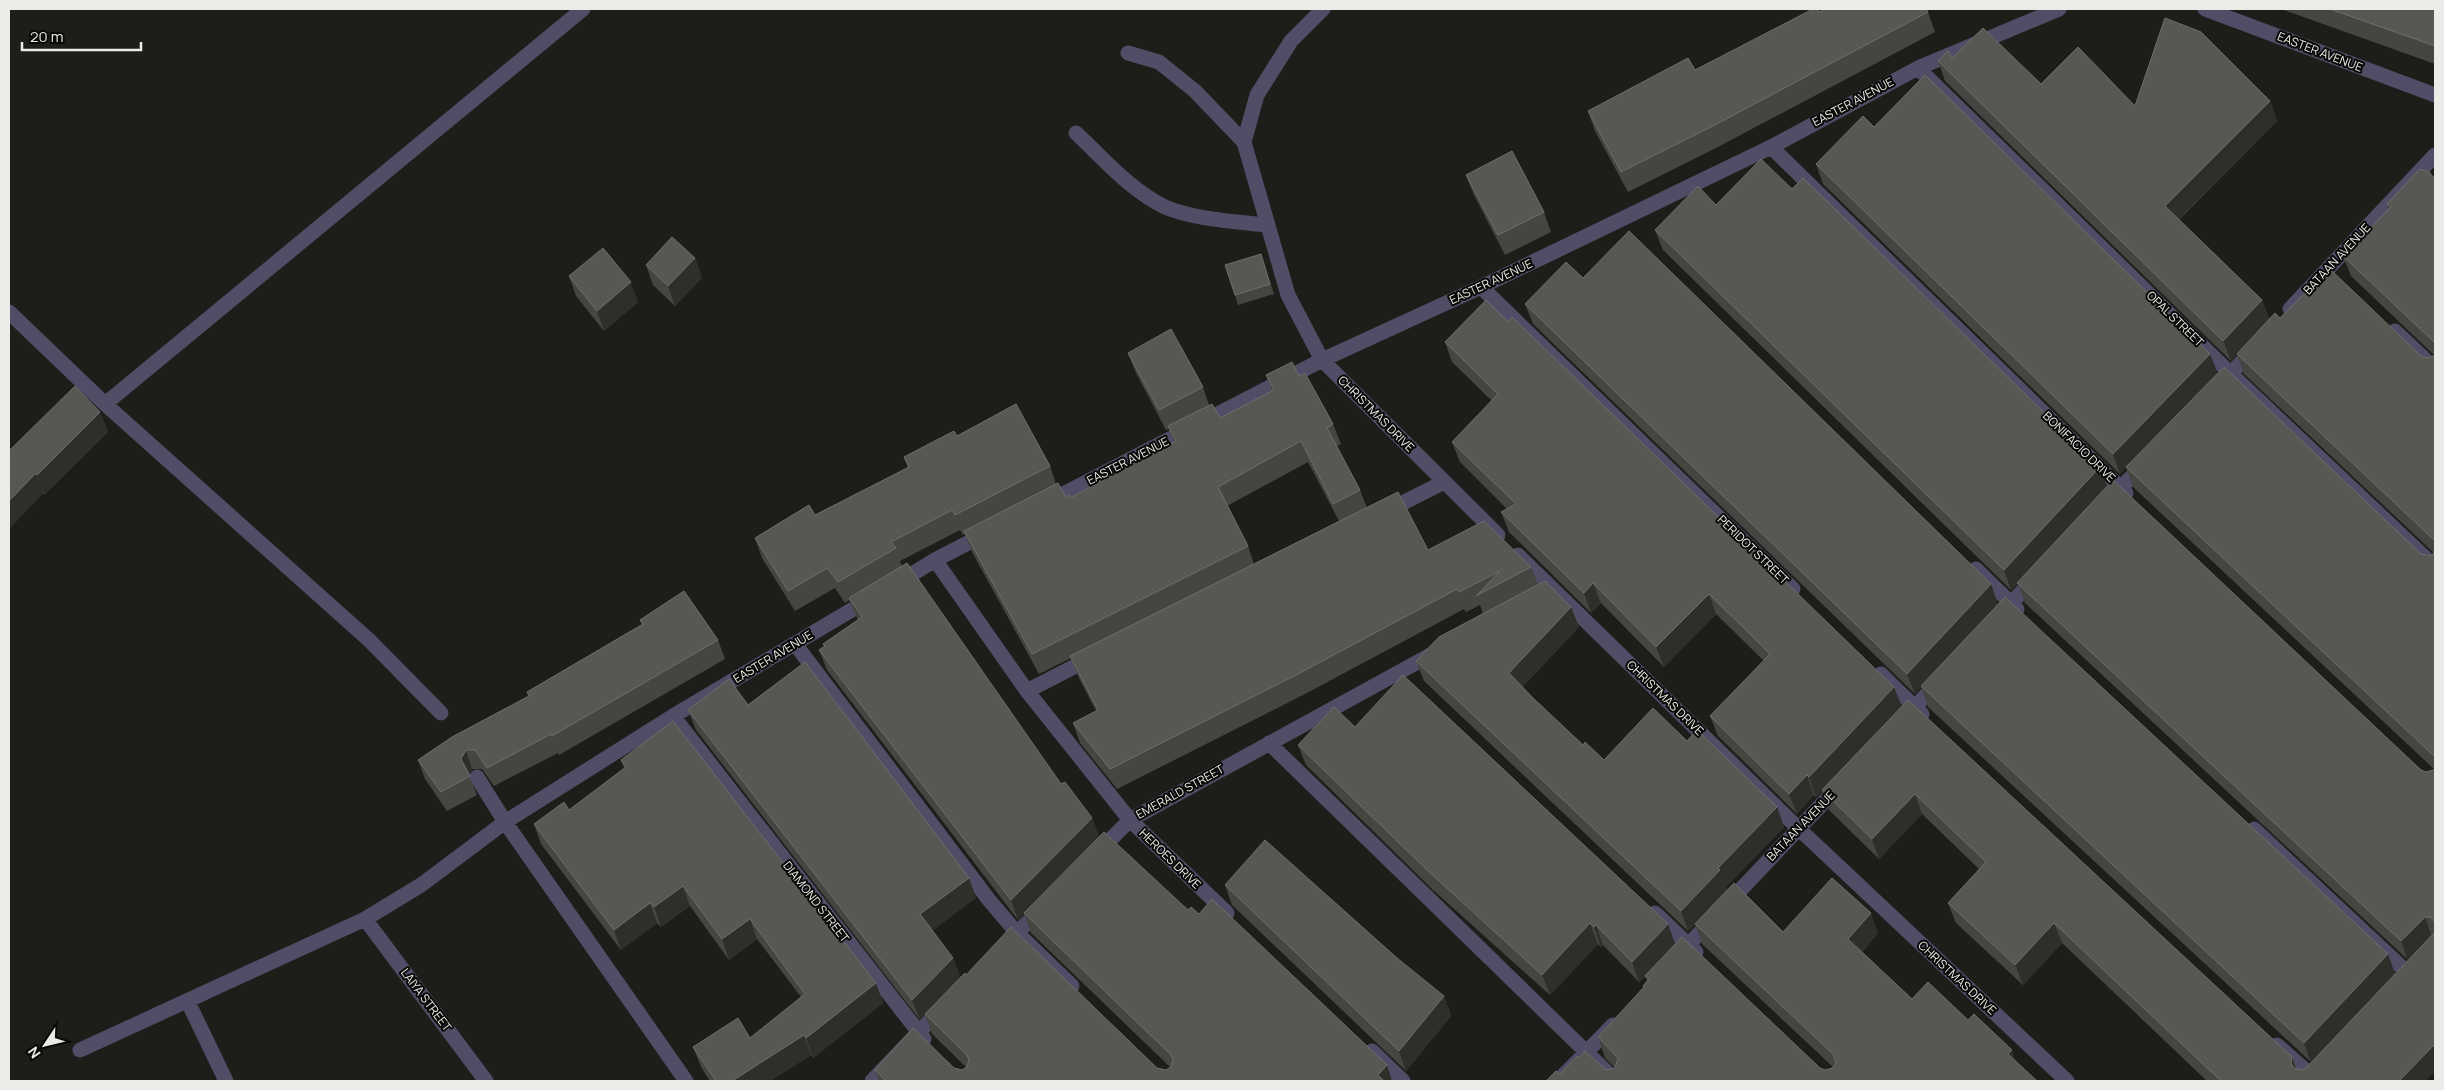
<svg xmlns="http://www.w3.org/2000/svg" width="2444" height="1090" font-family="Manrope,sans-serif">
<rect width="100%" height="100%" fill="#1d1e1a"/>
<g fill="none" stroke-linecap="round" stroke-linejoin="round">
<path stroke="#504d66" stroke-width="15" d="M1128,53L1159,62L1195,91L1244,142
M1076,133C1103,158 1131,191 1165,207C1192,219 1237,222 1267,225"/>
<path stroke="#504d66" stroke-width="15" d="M1323,9L1291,41L1257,95L1244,142L1288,295L1322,360L1498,535
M2205,9L2435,95
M1923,73L2231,374L2435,567
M1771,147L2126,493
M1481,287L1793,589
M2290,309L2435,155
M9,312L105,404L369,640L441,713
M2395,331L2435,369
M2217,388L2255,348
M105,404L583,9
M2108,501L2144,464
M1048,502L1322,360L1481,287L1771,147L1918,68L2059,9
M1385,512L1444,482
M1518,555L1798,828L2067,1081
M935,560L1027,691L1130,820L1227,913
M1976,569L2017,609
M896,584L935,560L987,533
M1998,617L2035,578
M795,644L989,900L1017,933L1072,986
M1881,674L1922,714
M1027,691L1091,658
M673,716L924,1039
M1901,722L1938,682
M1269,743L1616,1081
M2254,829L2409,974
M1098,852L1130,820L1434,653
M1655,913L1696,952
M365,919L486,1081
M1002,948L1041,909
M1675,959L1840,785
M188,1002L226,1081
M2277,1045L2312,1076
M80,1050L365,919L421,885L505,822L477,777
M1372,1051L1403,1081
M686,1081L505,822L673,716L870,599
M872,1081L942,1008
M1558,1081L1613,1025"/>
</g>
<path fill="#454642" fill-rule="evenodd" d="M2281,9H2435V64Z
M1819,12H1928L1935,32L1716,148L1628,192L1595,131L1588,111L1695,70Z
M1952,58L2041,84L2135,106L2270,101L2277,121L2179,220L2262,300L2269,319L2280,318L2421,356L2426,358L2434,355L2351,276L2343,256L2389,209L2387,204L2435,179V1071L2425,1081H2207L2062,943L2023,985L1956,923L1948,903L1979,869L1922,814L1879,859L1829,810L1822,791L1816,797L1814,795L1797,814L1718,736L1710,716L1764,661L1716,614L1664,667L1601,603L1591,613L1509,532L1501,512L1507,509L1460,462L1452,442L1492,401L1452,362L1445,342L1902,707L2296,1069L2302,1070L2307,1067L2311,1062L1928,707L1921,687L1915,694L1533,324L1525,304L1583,278L1998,603L2388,954L2395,974L2408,960L2025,603L2018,583L2011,590L1663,250L1655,230L1716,205L1792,189L2100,467L2107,487L2421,770L2426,772L2434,769L2133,487L2126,467L2120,474L1823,184L1816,164L1874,127L2218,374L2421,554L2431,556L2434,553L2244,374L2237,354L2231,361L1945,81L1938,61Z
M1466,175L1544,212L1551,232L1505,255L1474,195Z
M695,258L702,278L675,306L653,285L646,265Z
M1264,264L1274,294L1238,305L1235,295Z
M569,276L638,302L604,331L576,296Z
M1128,353L1203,387L1209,405L1220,418L1272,391L1266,375L1299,376L1333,424L1341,444L1337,446L1360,490L1367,508L1428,550L1531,567L1538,585L1571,607L1579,627L1522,687L1583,745L1604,760L1687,741L1777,807L1784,827L1726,887L1727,890L1783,932L1878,933L1862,952L1912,999L1968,1020L2012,1050L2015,1061L2037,1081L1560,1074L1579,1058L1606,1070L1615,1068L1605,1058L1598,1037L1644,988L1643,986L1647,981L1645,976L1639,982L1603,945L1601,947L1598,944L1550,995L1433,890L1306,765L1298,745L1355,727L1668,924L1675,944L1820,1068L1825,1070L1833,1067L1702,944L1695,924L1688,931L1424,681L1416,661L1483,614L1480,605L1466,612L1464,609L1305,694L1117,789L1080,743L1073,723L1096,711L1078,676L1071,658L1039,674L972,552L965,534L963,535L960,530L900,561L902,566L1061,784L1092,818L1099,837L1392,1081H879L875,1070L954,1068L962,1070L966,1067L932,1034L925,1014L920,1020L696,730L688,710L748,705L969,878L976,898L932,930L953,958L960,977L966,975L1157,1068L1166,1070L1170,1067L1031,933L1024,914L1018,920L827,670L819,650L824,647L823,644L858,620L849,600L845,603L835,588L795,611L762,558L755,538L815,515L908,468L904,457L957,436L1050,466L1056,484L1066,497L1070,498L1174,442L1169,429L1166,430L1136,373ZM1308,462L1339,521L1254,564L1248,546L1227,506Z
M100,412L108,432L44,495L43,493L9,529V451Z
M640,620L718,640L725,659L559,755L558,753L494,786L482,769H472L469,775L477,795L447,811L425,779L418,760L529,696L527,692L642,625Z
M621,760L876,983L883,1003L813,1058L811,1055L770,1081H710L701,1067L693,1047L750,1038L801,997L757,939L729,960L690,906L661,927L657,923L621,950L541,844L534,824L569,810L624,768Z
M1225,885L1444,996L1451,1016L1406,1071L1232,905Z"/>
<path fill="#2e2f2a" d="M2270,101L2277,121L2172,226L2165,206Z
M695,258L702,278L675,306L668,286Z
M631,282L638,302L604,331L597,311Z
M2262,300L2269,320L2231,361L2223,341Z
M2210,354L2218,374L2120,474L2113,454Z
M100,412L108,432L44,495L37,475Z
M2100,467L2107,487L2011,590L2004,570Z
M36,473L43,493L9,529V501Z
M1593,583L1601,603L1591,613L1584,593Z
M1991,584L1998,604L1915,694L1907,674Z
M1709,594L1716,614L1664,667L1656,647Z
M1571,607L1579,627L1516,693L1509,673Z
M1894,687L1902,707L1816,797L1809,777Z
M466,750L472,769L468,778L461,759Z
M1807,775L1814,795L1797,814L1789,794Z
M1915,794L1922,814L1879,859L1872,839Z
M1777,807L1784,827L1726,887L1727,890L1688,931L1681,911L1718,868Z
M1092,818L1099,838L1018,920L1011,900Z
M969,878L976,898L928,934L920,914Z
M683,886L690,906L661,927L654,907Z
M650,903L657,923L621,950L614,930Z
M1871,913L1878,933L1855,959L1848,939Z
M2425,917L2432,937L2408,961L2401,941Z
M750,919L757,939L729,960L722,939Z
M1590,923L1598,944L1550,995L1542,975Z
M2054,923L2062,943L2023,985L2015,965Z
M1668,924L1675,944L1639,982L1632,962Z
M1596,925L1603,945L1601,947L1594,927Z
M2388,954L2395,974L2311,1063L2304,1043Z
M953,958L961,978L920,1020L912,1000Z
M876,983L883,1003L813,1058L806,1038Z
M1444,996L1451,1016L1406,1071L1399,1051Z
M804,1035L811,1055L770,1081H732Z
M2435,1044V1071L2425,1081H2399Z
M2012,1050L2019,1071L2008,1054Z
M2292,1057L2299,1077L2291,1063Z
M1387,1065L1392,1081H1380L1378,1075Z"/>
<path fill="#575853" stroke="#6e6f6b" d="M1813,9H1817L1819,12L1825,9H1926L1928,12L1709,128L1621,172L1588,111L1688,58L1695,70Z
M2330,9H2435V46Z
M2165,18L2201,32L2270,101L2165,206L2262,300L2223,341L1938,61L1948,51L1952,58L1983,28L2041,84L2078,47L2135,106Z
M1925,75L2210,354L2113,454L1816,164L1863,116L1874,127Z
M1512,151L1544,212L1498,235L1466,175Z
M1761,159L1792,189L1803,178L2100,467L2004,570L1655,230L1698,186L1716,205Z
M2420,169L2429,172L2435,179V346L2434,342L2343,256L2391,207L2387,204Z
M1629,231L1991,584L1907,674L1525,304L1566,262L1583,278Z
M672,237L695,258L668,286L646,265Z
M603,248L631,282L597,311L569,276Z
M1261,254L1270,284L1235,295L1225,265Z
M2330,269L2421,356L2426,358L2434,356L2435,354V544L2434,540L2237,354L2275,313L2280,318Z
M1486,300L1508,322L1512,317L1894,687L1809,777L1807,775L1789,794L1710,716L1770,654L1709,594L1656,647L1593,583L1584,593L1501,512L1516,504L1452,442L1498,394L1445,342Z
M1171,329L1203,387L1159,410L1128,353Z
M1292,362L1299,376L1305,373L1333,424L1327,428L1360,490L1333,504L1301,441L1218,487L1248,546L1032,654L964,531L1058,483L1066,497L1069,495L1070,498L1176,441L1168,426L1212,404L1220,418L1274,390L1266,375Z
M2224,367L2421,554L2431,556L2435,551V760L2434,756L2126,467Z
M75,386L100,412L37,475L36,473L9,501V451Z
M1016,404L1050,466L955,515L952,510L891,542L896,548L838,582L827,568L788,591L755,538L809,505L815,515L909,467L904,457L954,431L957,436Z
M2113,480L2421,770L2426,772L2434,770L2435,768V922L2430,917H2425L2401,941L2017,583Z
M1398,492L1428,550L1484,521L1531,567L1476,596L1500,571L1459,592L1457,589L1298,674L1110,769L1073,723L1098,710L1070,656Z
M907,563L1061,784L1065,782L1092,818L1011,900L819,650L825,646L823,644L862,617L849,598Z
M1545,581L1571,607L1509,673L1534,699L1583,745L1585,742L1604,760L1653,708L1687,741L1697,730L1777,807L1718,868L1720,870L1681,911L1416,661L1439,637Z
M684,591L718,640L552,736L551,734L487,768L475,750H466L461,759L470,776L441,792L418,760L452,737L529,696L527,692L643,624L640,620Z
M2005,597L2388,954L2304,1043L1921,686Z
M805,662L969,878L920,914L953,958L912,1000L688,710L729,679L748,705Z
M1403,675L1668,924L1632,962L1596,925L1594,927L1590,923L1542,975L1426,869L1298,745L1334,707L1355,727Z
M1908,700L2292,1057L2291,1063L2294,1068L2302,1070L2307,1067L2435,932V929V1044L2399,1081H2221L2054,923L2015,965L1948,903L1986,862L1915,794L1872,839L1822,790Z
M673,721L876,983L806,1038L804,1035L732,1081H716L693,1047L738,1018L750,1038L805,994L750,919L722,939L683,886L654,907L650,903L614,930L534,824L564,802L569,810L626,767L621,760Z
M1104,832L1188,910L1191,907L1199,914L1212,899L1387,1065L1378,1075L1384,1081H886L875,1070L913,1028L954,1068L962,1070L967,1067L969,1059L966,1054L925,1014L965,973L966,975L1011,927L1157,1068L1166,1070L1171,1067L1173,1059L1170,1054L1024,913Z
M1265,840L1397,958L1444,996L1399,1051L1225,885Z
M1832,878L1871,913L1848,939L1912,999L1928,982L1968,1020L1974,1014L2012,1050L2008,1054L2037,1081H1546L1556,1071L1560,1074L1577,1056L1579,1058L1585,1051L1606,1070L1615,1068L1618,1058L1598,1037L1644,987L1643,986L1649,979L1645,976L1682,937L1820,1068L1825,1070L1833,1068L1836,1063L1833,1054L1695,924L1734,883L1783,932Z"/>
<g text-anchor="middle" stroke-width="4" stroke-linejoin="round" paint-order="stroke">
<g font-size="12" fill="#ebebe8" stroke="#080806">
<text transform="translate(2320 52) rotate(21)" y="4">EASTER AVENUE</text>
<text transform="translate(1853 102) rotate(-28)" y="4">EASTER AVENUE</text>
<text transform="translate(2337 259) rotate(-47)" y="4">BATAAN AVENUE</text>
<text transform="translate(1491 282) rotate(-25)" y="4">EASTER AVENUE</text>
<text transform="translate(2175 319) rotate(44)" y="4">OPAL STREET</text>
<text transform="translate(1376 414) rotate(45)" y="4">CHRISTMAS DRIVE</text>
<text transform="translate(2079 447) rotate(44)" y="4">BONIFACIO DRIVE</text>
<text transform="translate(1128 461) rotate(-27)" y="4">EASTER AVENUE</text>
<text transform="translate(1753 550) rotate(44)" y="4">PERIDOT STREET</text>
<text transform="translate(773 657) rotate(-31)" y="4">EASTER AVENUE</text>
<text transform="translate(1665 698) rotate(44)" y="4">CHRISTMAS DRIVE</text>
<text transform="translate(1180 792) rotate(-29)" y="4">EMERALD STREET</text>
<text transform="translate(1801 826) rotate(-46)" y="4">BATAAN AVENUE</text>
<text transform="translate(1170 859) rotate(44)" y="4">HEROES DRIVE</text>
<text transform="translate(816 902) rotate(52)" y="4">DIAMOND STREET</text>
<text transform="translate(1957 978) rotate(43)" y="4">CHRISTMAS DRIVE</text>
<text transform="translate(426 1000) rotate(53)" y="4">LAIYA STREET</text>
</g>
</g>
<rect width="2444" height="1090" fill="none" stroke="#ebebe8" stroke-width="20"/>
<g transform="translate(45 1045) rotate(235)" stroke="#080806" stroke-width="4" paint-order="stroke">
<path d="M0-4L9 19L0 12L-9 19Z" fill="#ebebe8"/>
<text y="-8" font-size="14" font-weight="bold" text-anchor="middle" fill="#ebebe8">N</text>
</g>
<path d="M22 42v8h119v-8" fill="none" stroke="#ebebe8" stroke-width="2.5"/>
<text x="30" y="42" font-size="15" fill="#ebebe8" stroke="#080806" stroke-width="4" paint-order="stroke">20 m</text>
</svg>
